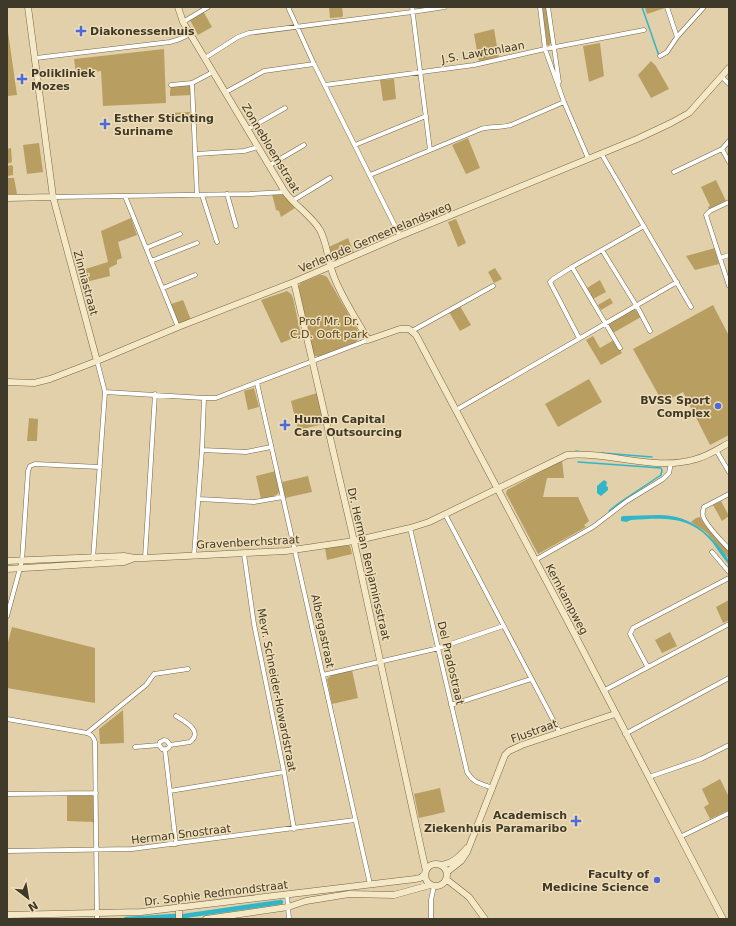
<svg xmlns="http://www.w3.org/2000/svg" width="736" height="926" font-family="'DejaVu Sans',sans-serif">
<rect width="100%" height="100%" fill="#e1d0aa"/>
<path fill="#b89e61" d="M329,7H342L343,15L342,17L330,18Z
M542,7H546L551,43L549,46L547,45Z
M648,7H664L665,8L647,14L645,8Z
M203,11L212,27L198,35L190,20Z
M7,25L17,95L7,96Z
M494,29L499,58L479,62L474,34Z
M600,43L604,76L589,82L583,46Z
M164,49L166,103L103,106L101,71L76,74L74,59Z
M651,61L656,66L669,89L651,98L638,75Z
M394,79L396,99L383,101L380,80Z
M190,85L192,95L170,96V91L171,87Z
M190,112V119L171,120L170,113Z
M468,138L480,168L466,174L452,145Z
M39,143L43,172L27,174L23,145Z
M11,148L12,162L7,164V149Z
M12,165L13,167V175L7,176V166Z
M7,178H14L17,194H7Z
M716,180L726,201L709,209L708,207L710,206L701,187Z
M272,194L284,195L295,208L281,217L279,211L276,210Z
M131,218L137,235L118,242L122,258L117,260V264L109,268L110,276L82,283L79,271L108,262L101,231Z
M456,219L466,243L458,247L448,222Z
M348,238L354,253L338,259L333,258L329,247Z
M715,248L719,264L695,270L686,256Z
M495,268L502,279L494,283L488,272Z
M320,275H323L327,277L361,336L355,343L319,357L313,355L298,286L301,283Z
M600,280L606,292L593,299L587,288Z
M287,291L291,294L293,298L301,335L281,343L261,300Z
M610,298L613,303L601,310L598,305Z
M183,300L191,320L179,325L171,304Z
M713,305L729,336V435L710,445L683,392L663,403L633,349Z
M460,306L471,325L460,331L449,312Z
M634,308L641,317L613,333L608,324Z
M593,336L600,348L614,340L622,353L601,365L586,340Z
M589,379L602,402L558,427L545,404Z
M254,388L259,407L248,410L244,391Z
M317,393L324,424L298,430L291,401Z
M29,418L38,419L37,441H27Z
M562,460L564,478H547L543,497H578L589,521L584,525L586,527L538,554L508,497L506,494L507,490Z
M276,471L280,490C277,498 268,498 261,499L256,476Z
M308,476L312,492L285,498L282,482Z
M721,501L729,516L722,521L713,505Z
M700,517L704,524L729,551V559L707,533L691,522L696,518Z
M347,545L350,546L352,554L327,560L325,548Z
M729,600V620L723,623L716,607Z
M12,627L95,648V703L7,688L8,675L7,674V646Z
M670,632L677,646L662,653L655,640Z
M352,670L358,698L332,704L327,679L332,675Z
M123,710L124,743L100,744L99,729Z
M720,779L729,797V810L710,819L704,807L709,804L702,789Z
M440,788L445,812L419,818L414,794Z
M93,794L94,822L67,821V795Z"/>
<path fill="#30b6c7" d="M604,480L607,482L606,486L608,487V490L601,496L597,493V486Z
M660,515C686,515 705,529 721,549C725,555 729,558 729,565C723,558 718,550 713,543C691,515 662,518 631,520L626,522L621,521V517L623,516Z"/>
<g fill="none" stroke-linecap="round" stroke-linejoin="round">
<path stroke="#30b6c7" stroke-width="1.5" d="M642,7L659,56
M576,451L582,452
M602,453L652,457
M578,462L661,468L662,470L661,475L619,503L609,511"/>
<path stroke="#30b6c7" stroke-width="4.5" d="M184,916L281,902
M126,919L175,916"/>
<defs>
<path id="street" d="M288,7L314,64L400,236
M412,7L430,150
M540,7L545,49L564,102L588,158
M548,7L559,82
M667,7L677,37
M183,22L208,7
M660,56L667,52L677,37L704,7
M36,58L170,42L180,39L190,34
M205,58L238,37L249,33L412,12L445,7
M722,77L729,84
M192,83L197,195
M171,85L192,83L213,72
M325,85L474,65L545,49L644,30
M226,92L264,71L314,64
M248,129L285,108
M355,145L426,116
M722,149L729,162
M601,153L691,307
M196,154L244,151L258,147
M270,165L304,145
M674,172L722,149L729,141
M370,175L481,129C491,126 501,128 511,125L564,102
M227,194L236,226
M202,195L217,242
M125,196L178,327
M53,197L250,194L285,192
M292,201L330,178
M729,202L710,211L706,215L729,286
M146,248L180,234
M602,250L639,310L650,331
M720,258L729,255
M151,261L197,243
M572,267L620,348
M163,288L195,275
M412,331L493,286
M579,338L550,282L553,279L572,267L644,226
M257,383L370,884
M105,392L204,398H216L368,340
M456,410L677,282
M202,450L246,452L271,447
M716,450L729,472
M729,494L704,507C703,510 702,513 703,516C706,526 722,541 729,549
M199,499L254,502L283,497
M445,514L560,733
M410,528L467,772C473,783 482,784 493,788
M712,552L729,572
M244,554L254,624L284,772L294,829
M194,555L202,450L204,398
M145,558L155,394
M93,559L105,392L97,361
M535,560L593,527L627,501L663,479L669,473L671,463
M7,616L22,561L28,471L30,466L35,464L100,467
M647,666L630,634L633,628L729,578
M323,675L439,648L503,626
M603,691L729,624
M451,705L531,679
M7,719L87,733C92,735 94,737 95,742L97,919
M87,733L146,685L154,674L188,669
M625,734L729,678
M170,745L167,741L164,740L160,742L159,745L162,749C166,750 169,749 170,745L190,742C204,731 184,721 176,716
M135,747L159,745
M165,750L176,844
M649,777L701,759L729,745
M170,791L284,772
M7,794L96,793
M680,837L729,813
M7,851L132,849L355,820
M287,895L289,919
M431,919V900L434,886"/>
<path id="secondary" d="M28,7L53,197L97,361
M178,7L183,22L285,192C295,206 311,215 320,230C327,243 328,260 333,274C341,297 356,318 368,340L400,329H409L416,335L565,616L723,919
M7,198L53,197
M294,282L354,541L426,871
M7,382L34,383L50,379L97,361L178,327L294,282L400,236L637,139L671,123L689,113L729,68
M7,561L124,556L135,558
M7,569L124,562L135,558H145L286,551L354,541L410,528L429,522L567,455C608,451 656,472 696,459C708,456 718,449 729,443
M425 875a11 11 0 1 1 22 0a11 11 0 1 1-22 0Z
M440,865C452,864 459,857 467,848
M447,872L461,861L467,852L505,755L509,751L522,745L615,714
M446,879L469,897L485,919
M179,908V919
M7,915L141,912L415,879L420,878L425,874
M206,919L288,907L306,901L349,894L394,895L430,885"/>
</defs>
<use href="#street" stroke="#766744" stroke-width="5"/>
<use href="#secondary" stroke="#766744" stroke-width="7"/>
<use href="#street" stroke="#fff" stroke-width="4"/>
<use href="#secondary" stroke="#f5e8c6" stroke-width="6"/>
</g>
<g fill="#496bde" stroke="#eeddb6" stroke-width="1.5">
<path d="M79 25h4v4h4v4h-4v4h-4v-4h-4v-4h4z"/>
<path d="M20 73h4v4h4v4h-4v4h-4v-4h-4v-4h4z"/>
<path d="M103 118h4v4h4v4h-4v4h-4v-4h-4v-4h4z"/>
<circle cx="718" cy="406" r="4"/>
<path d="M283 419h4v4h4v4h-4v4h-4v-4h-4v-4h4z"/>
<path d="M574 815h4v4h4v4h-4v4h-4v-4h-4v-4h4z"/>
<circle cx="657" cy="880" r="4"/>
</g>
<g text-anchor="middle" stroke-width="3" stroke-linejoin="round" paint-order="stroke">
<g font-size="11" font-weight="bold" fill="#3f3929" stroke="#eeddb6" text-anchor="start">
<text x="90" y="35">Diakonessenhuis</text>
<text x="31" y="77">Polikliniek<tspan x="31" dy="13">Mozes</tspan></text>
<text x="114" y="122">Esther Stichting<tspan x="114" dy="13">Suriname</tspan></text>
<text x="710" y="404" text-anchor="end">BVSS Sport<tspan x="710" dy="13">Complex</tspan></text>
<text x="294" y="423">Human Capital<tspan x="294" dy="13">Care Outsourcing</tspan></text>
<text x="567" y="819" text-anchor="end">Academisch<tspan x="567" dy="13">Ziekenhuis Paramaribo</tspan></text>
<text x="649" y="878" text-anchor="end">Faculty of<tspan x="649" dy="13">Medicine Science</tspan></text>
</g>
<g font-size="11" fill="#3f3929" stroke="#eeddb6">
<text transform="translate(483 52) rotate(-10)" y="4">J.S. Lawtonlaan</text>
<text transform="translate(271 148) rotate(59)" y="4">Zonnebloemstraat</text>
<text transform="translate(375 237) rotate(-23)" y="4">Verlengde Gemeenelandsweg</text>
<text transform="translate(86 283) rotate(75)" y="4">Zinniastraat</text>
<text transform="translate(248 542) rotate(-3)" y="4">Gravenberchstraat</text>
<text transform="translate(369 564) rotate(77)" y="4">Dr. Herman Benjaminsstraat</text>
<text transform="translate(567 599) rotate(62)" y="4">Kernkampweg</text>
<text transform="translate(323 631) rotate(78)" y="4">Albergastraat</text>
<text transform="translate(451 663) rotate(77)" y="4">Del Pradostraat</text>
<text transform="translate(277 690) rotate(79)" y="4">Mevr. Schneider-Howardstraat</text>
<text transform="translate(534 731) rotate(-20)" y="4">Flustraat</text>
<text transform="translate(181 834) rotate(-7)" y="4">Herman Snostraat</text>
<text transform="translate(216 893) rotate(-7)" y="4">Dr. Sophie Redmondstraat</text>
</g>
<g font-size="11" fill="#544621" stroke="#eeddb6">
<text x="329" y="325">Prof Mr. Dr.<tspan x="329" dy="13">C,D. Ooft park</tspan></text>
</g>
</g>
<rect width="736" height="926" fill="none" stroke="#3f3929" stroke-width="16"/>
<g transform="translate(28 898) rotate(149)" stroke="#eeddb6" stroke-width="3" paint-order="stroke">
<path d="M0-3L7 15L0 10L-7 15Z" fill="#3f3929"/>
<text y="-6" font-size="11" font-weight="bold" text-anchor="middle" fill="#3f3929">N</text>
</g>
</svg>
